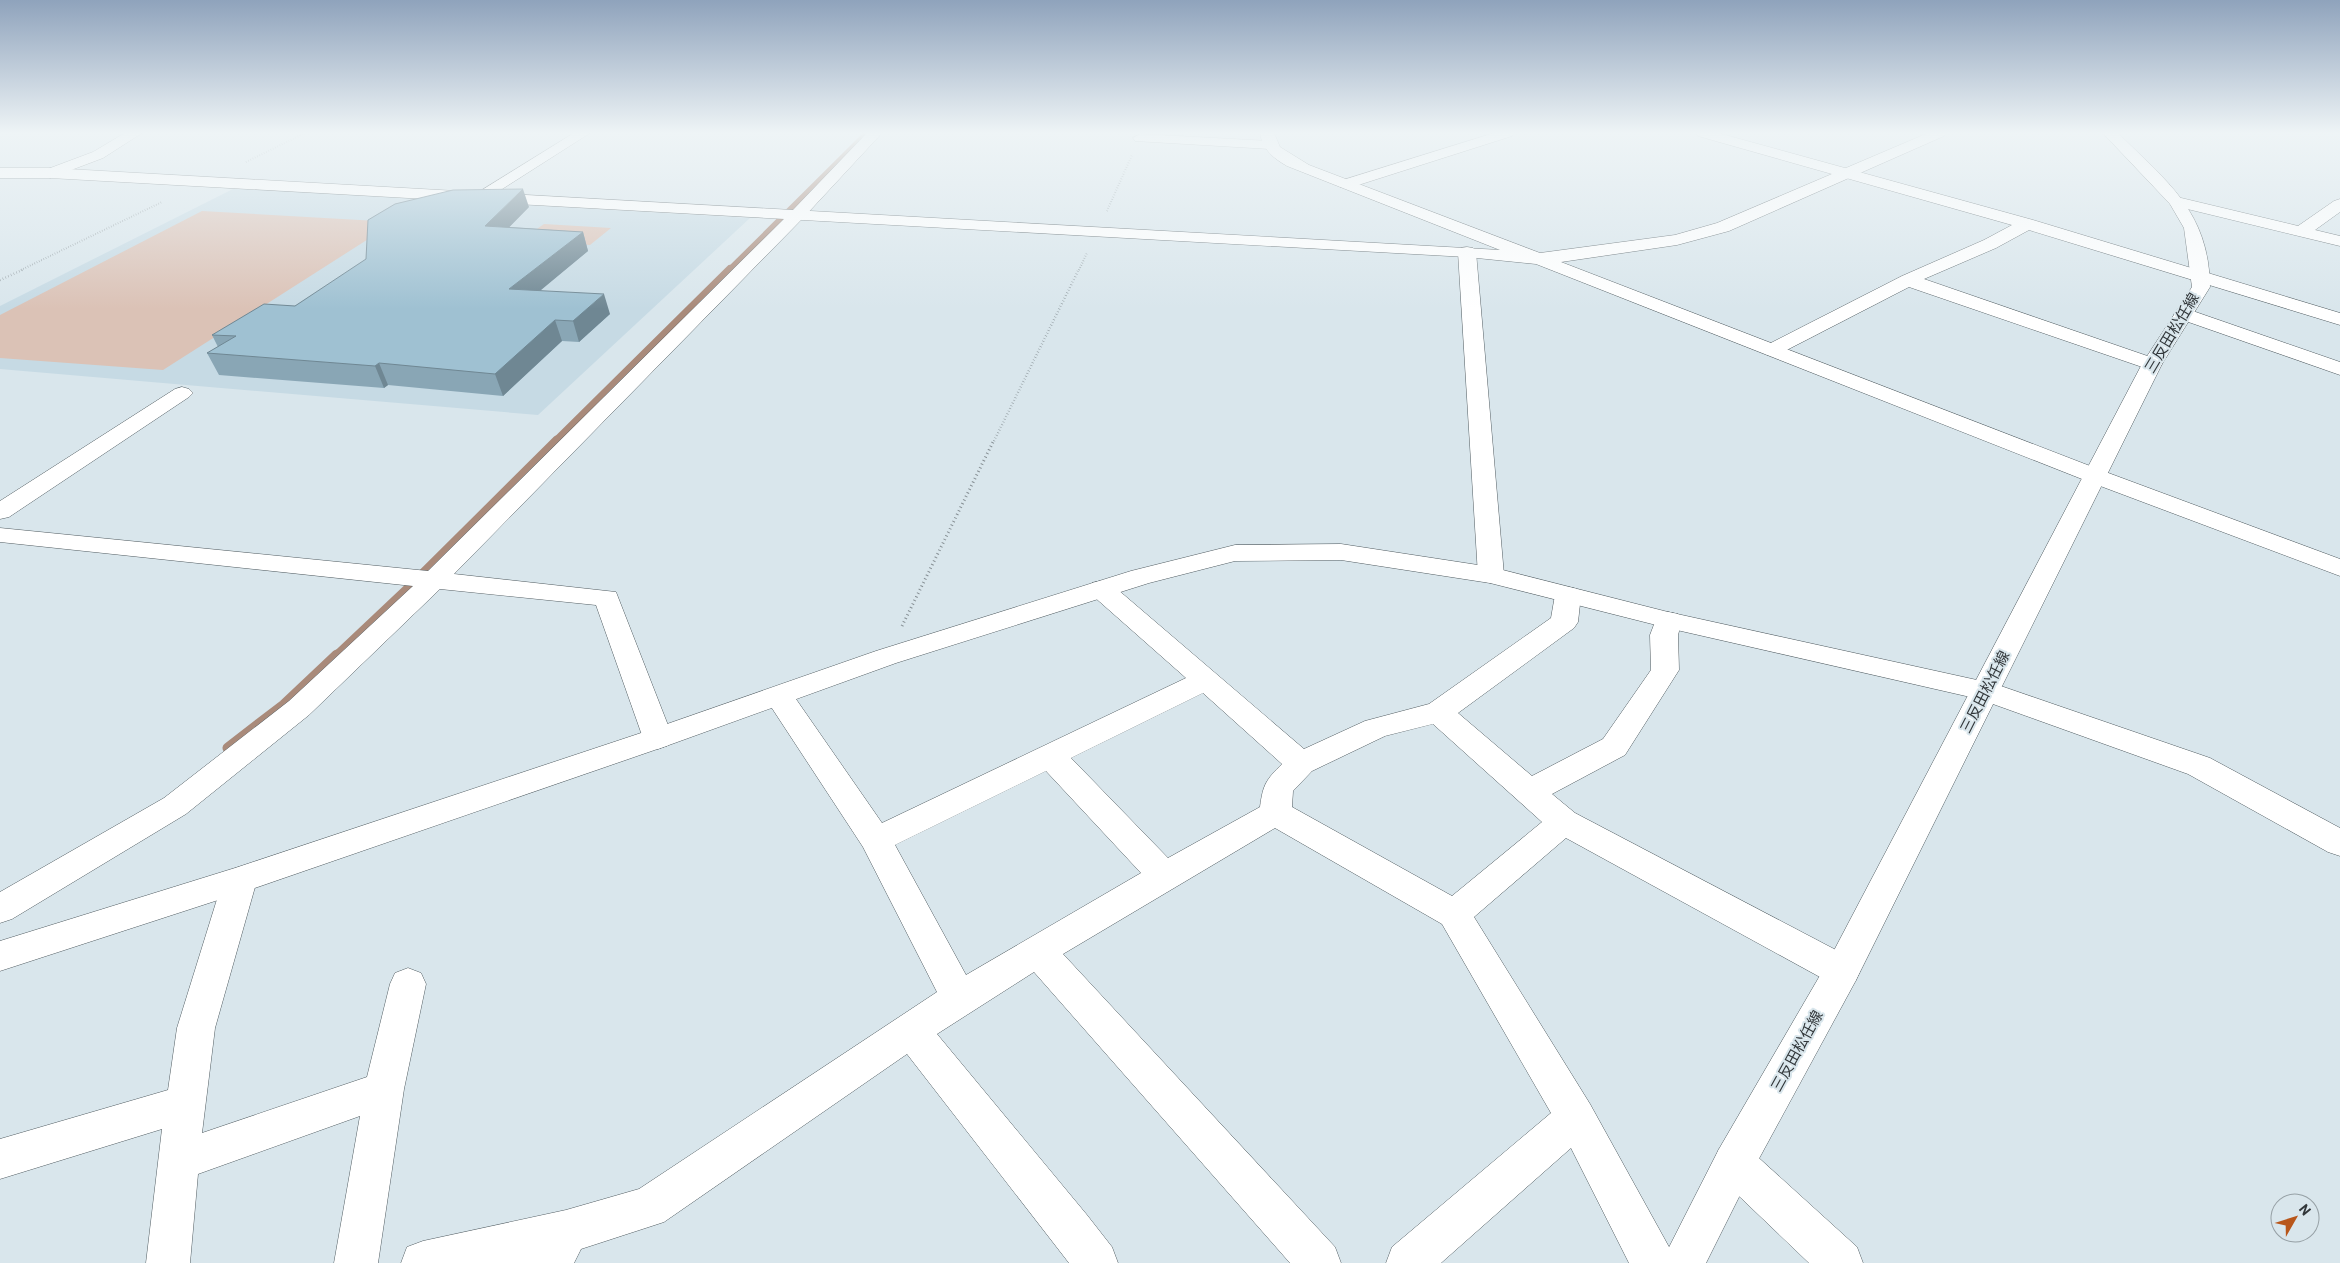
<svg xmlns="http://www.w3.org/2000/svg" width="2340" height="1263" font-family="Barlow,'Noto Sans JP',sans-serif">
<rect width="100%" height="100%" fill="#d9e6ec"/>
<path fill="#c6dae4" d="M235,188L750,218L538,415L0,369V306Z"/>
<path fill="#dbc2b6" d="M202,211L395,222L163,370L0,358V315Z
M544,224L611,228L590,245L521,240Z"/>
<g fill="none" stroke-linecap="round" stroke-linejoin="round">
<path stroke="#a98a7a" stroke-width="5.5" d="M729,270L867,133"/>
<path stroke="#a98a7a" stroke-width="8" d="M556,441L730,269"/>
<path stroke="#a98a7a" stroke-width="9" d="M336,656L407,589L557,440"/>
<path stroke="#a98a7a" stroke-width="11" d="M228,748L284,705L337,655"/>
<defs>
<path id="minor" d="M125,133H142L103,158L50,178L42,173L45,170L93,152Z
M574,133H590L485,200H473L471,197Z
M867,133H882L804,217L454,574L616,592L673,738L669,745L658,749L647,745L643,738L596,605L440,589L309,715L186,814L12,919L0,923V892L164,798L289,701L413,586L0,542V528L428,571L792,211Z
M1494,133H1514L1512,136L1352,187H1340L1338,184L1340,181Z
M1696,133H1718L2033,220L2340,313V325L2029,230L1996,248L1924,279L2159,360L2162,364L2159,368L2152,370L2145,368L1909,287L1779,354L1772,356L1765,354L1762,350L1765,346L1902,276L1984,240L2012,225L1698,136Z
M1140,134L1270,141L1277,145L1270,149L1135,141L1133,138Z
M2177,197L2298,226L2334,201L2340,199V212L2315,230L2340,236V246L2171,205L2169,202L2171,199Z
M1467,247L1473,248L1476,252L1504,575L1500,581L1491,583L1482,581L1478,575L1458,252L1461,248Z
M2184,308L2340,362V375L2177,318L2174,314L2177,310Z
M182,387L189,389L193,393L189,397L9,517L0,519V501L175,389Z
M1101,581L1110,583L1304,749L1365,721L1429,704L1551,618L1555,595L1559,589L1568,587L1577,589L1581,595L1578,622L1574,628L1458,713L1532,776L1603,739L1651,670L1650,635L1658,614L1668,612L1678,614L1682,620L1678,635L1679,670L1625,755L1552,794L1575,813L1855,960L1860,971L1855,982L1842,986L1829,982L1566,838L1474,917L1590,1104L1669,1247L1675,1263H1629L1571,1148L1441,1263H1386L1392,1247L1551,1113L1442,924L1275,828L1063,954L1335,1247L1341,1263H1290L1034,972L937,1034L1087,1215L1112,1247L1118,1263H1069L907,1054L664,1222L581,1249L574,1263H401L407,1247L423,1241L566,1210L639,1189L937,992L863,847L764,696L769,689L779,686L789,689L882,823L1186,678L1092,595L1088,589L1092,583ZM1203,693L1282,764C1266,780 1263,784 1260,807L1168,858L1071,758ZM1433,724L1542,822L1452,896L1292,807L1293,791L1312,771L1385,736ZM1046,771L1141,873L966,975L895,845Z
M240,867L252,871L257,880L215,1028L202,1133L367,1077L390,984L395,973L408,968L421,973L426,984L404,1089L378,1263H334L360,1116L198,1174L190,1263H146L162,1129L0,1179V1139L168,1090L177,1028L223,880L228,871Z"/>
<path id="tertiary" d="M1260,133H1274L1280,147L1309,165L1540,253L1675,235L1717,223L1928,133H1946L1944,136L1729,231L1677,245L1561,262L2103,471L2340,559V576L2087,481L1536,264L1467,257L50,178H0V168H50L1500,250L1287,166C1273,158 1263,150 1260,133Z
M1341,544L1491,567L1668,612L1995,684L2210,758L2340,828V856L2328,852L2188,774L1979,699L1668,628L1490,583L1341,560L1235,561L1149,583L896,663L669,745L252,889L0,971V941L235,868L647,731L876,651L1131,571L1235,545Z
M1734,1143L1749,1149L1857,1247L1863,1263H1809L1719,1177L1713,1163L1719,1149Z"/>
<path id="secondary" d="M2103,133H2118C2167,182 2209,211 2210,287L2162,364L1855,982L1749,1177L1706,1263H1661L1719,1149L1829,960L2142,364L2192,287L2184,228L2170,204Z"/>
</defs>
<use href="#minor" stroke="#525d62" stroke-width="1"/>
<use href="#tertiary" stroke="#525d62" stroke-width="1"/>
<use href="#secondary" stroke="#525d62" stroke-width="1"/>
<path stroke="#879095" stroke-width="2" stroke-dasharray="0.5 2" stroke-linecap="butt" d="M246,162L305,133
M1107,211L1132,155
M21,270L162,202
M1079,270L1087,253"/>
<path stroke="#879095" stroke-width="2.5" stroke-dasharray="0.5 2.5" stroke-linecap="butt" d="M0,280L24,269
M994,441L1079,269"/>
<path stroke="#879095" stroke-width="3" stroke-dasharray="1 3" stroke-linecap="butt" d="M902,626L994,440"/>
<use href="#minor" fill="#fff" fill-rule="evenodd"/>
<use href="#tertiary" fill="#fff" fill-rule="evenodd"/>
<use href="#secondary" fill="#fff" fill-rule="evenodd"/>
</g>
<path fill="#89a6b5" d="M529,207L509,227L583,232L588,251L540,290L610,314L579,342L562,341L503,396L388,385L384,388L219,375L207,353L218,347L212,335L295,306Z"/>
<path fill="#6f8793" d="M523,189L529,207L492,245L485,226Z
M583,232L588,251L517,310L509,289Z
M604,294L610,314L579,342L573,321Z
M555,320L562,341L503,396L495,374Z
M379,363L388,385L384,388L375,366Z"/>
<path fill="#9fc1d2" stroke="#6f8793" d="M523,189L485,226L583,232L509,289L604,294L573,321L555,320L495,374L379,363L375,366L207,353L236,336L212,335L264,304L295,306L366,259L368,220L395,204L453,190Z"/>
<linearGradient id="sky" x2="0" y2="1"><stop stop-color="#8fa3bc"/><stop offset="0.43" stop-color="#eef4f6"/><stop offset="1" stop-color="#eef4f6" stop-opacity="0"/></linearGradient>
<rect width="2340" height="309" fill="url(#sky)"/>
<g text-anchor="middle" stroke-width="4" stroke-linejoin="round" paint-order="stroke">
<g font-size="15" fill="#32373a" stroke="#d9e6ec">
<text transform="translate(2172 333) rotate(-59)" y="5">三反田松任線</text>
<text transform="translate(1985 692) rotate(-63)" y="5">三反田松任線</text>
<text transform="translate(1797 1051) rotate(-61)" y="5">三反田松任線</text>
</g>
</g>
<g transform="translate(2295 1218) rotate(51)"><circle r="24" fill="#d9e6ec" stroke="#96a0a5"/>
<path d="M0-4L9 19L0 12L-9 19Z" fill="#b8561a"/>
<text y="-8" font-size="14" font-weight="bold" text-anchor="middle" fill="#32373a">N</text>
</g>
</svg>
